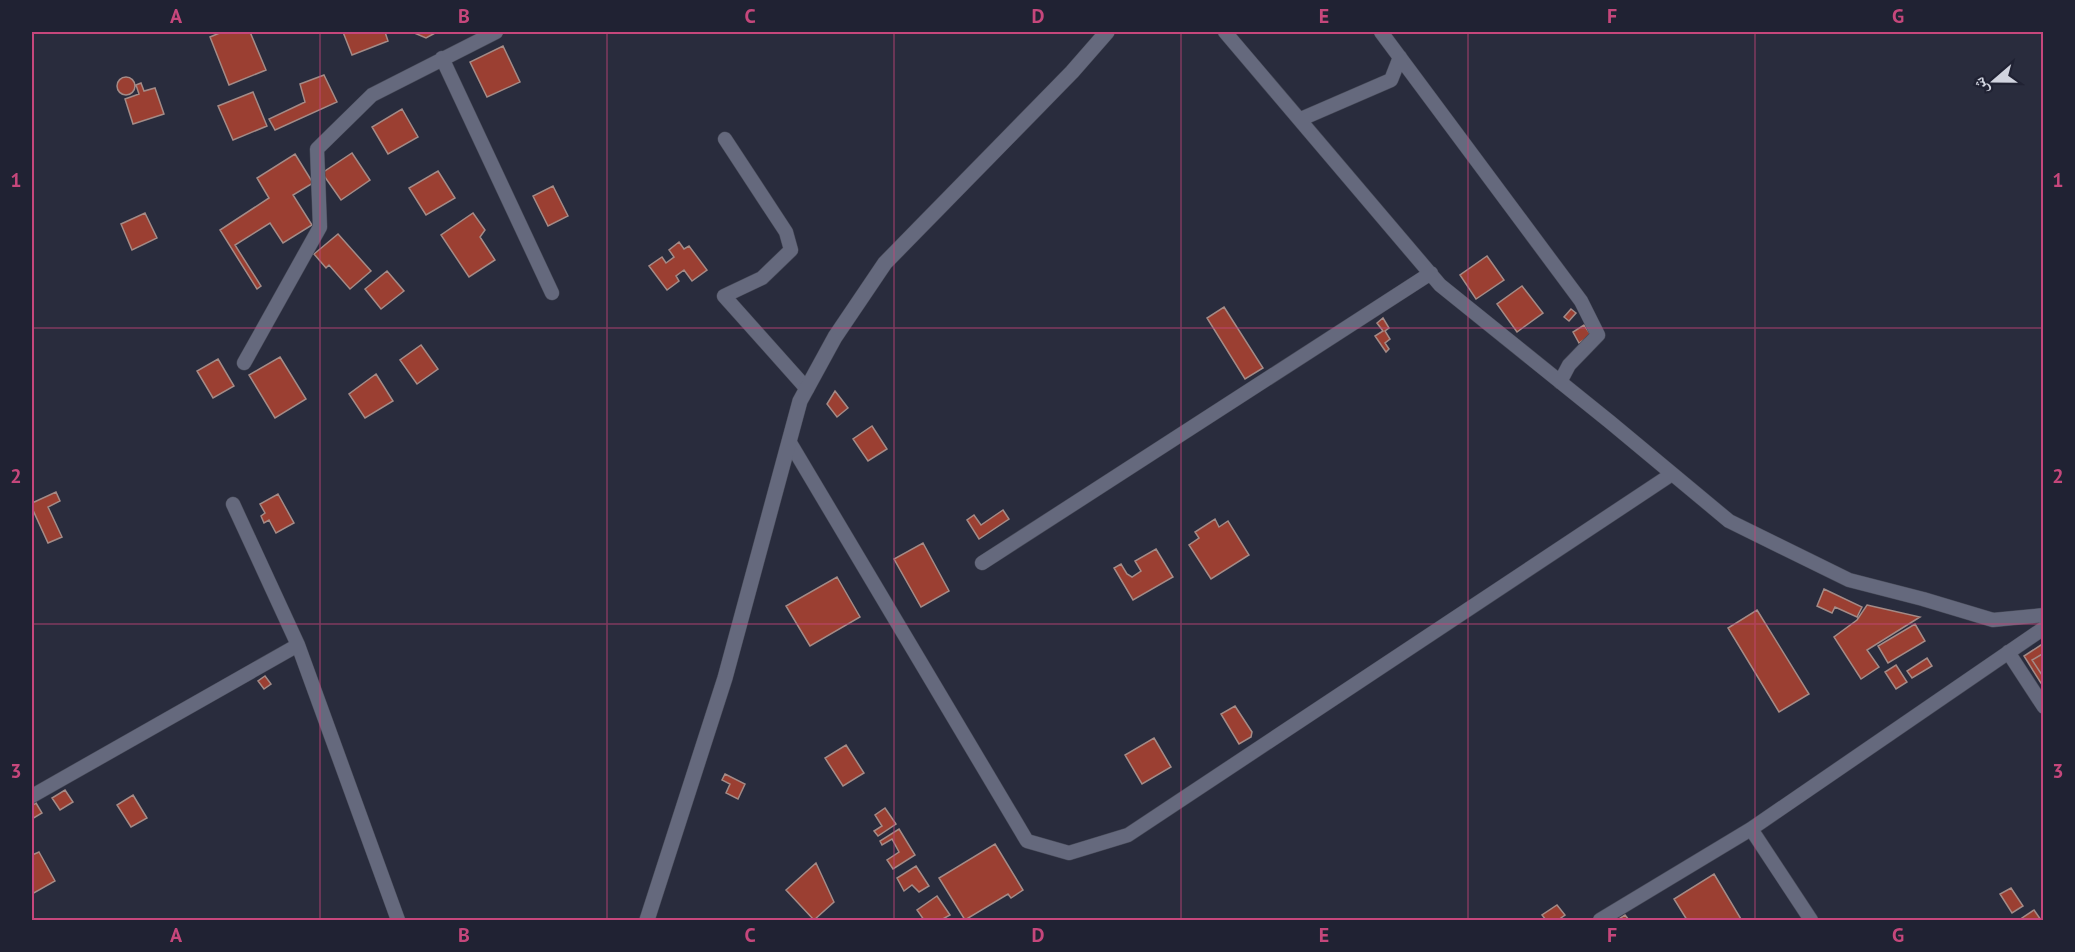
<svg xmlns="http://www.w3.org/2000/svg" width="2075" height="952" font-family="'PT Sans','Noto Naskh Arabic',sans-serif">
<rect width="100%" height="100%" fill="#292c3d"/>
<path fill="#9b3f32" stroke="#a48b87" stroke-width="1.5" d="M222,32H250L266,70L229,85L210,37Z
M343,32H385L388,41L352,55Z
M412,32H437L426,38Z
M503,46L520,82L487,97L470,62Z
M324,75L337,102L275,130L269,119L305,102L300,84Z
M117 86a9 9 0 1 1 18 0a9 9 0 1 1-18 0Z
M141,83L144,91L155,88L164,114L133,124L125,99L139,94L136,85Z
M253,92L267,126L233,140L218,106Z
M402,109L418,137L388,154L372,127Z
M352,153L370,180L341,200L322,173Z
M295,154L313,183L293,195L312,225L283,243L270,223L235,245L261,286L257,289L220,230L269,198L257,178Z
M438,171L455,198L426,215L409,188Z
M553,186L568,216L548,226L533,196Z
M145,213L157,238L132,250L121,224Z
M473,213L485,230L480,237L495,260L469,277L441,235Z
M338,234L371,271L350,289L329,265L326,268L314,254Z
M679,242L684,249L689,246L707,270L692,281L684,270L676,276L679,281L667,290L649,266L662,257L666,263L674,257L669,250Z
M1487,256L1504,280L1476,299L1460,275Z
M387,271L404,291L381,309L365,289Z
M1522,286L1543,313L1517,332L1497,304Z
M1224,307L1263,368L1245,379L1207,318Z
M1571,309L1576,313L1569,321L1564,317Z
M1383,318L1389,328L1385,331L1390,339L1385,343L1389,349L1386,352L1375,336L1383,331L1377,323Z
M1584,325L1591,335L1579,343L1573,332Z
M421,345L438,369L417,384L400,360Z
M280,357L306,399L275,418L249,375Z
M218,359L234,386L213,398L197,371Z
M376,374L393,401L365,418L349,394Z
M835,391L848,408L837,417L827,404Z
M872,426L887,449L868,461L853,439Z
M56,492L60,501L48,507L62,537L48,543L32,508V503Z
M278,494L294,523L276,533L269,520L264,523L261,516L265,513L260,504Z
M1003,510L1009,519L979,539L967,520L974,515L981,525Z
M1215,519L1219,527L1228,521L1249,555L1211,579L1189,545L1199,538L1195,532Z
M923,543L949,591L921,607L894,559Z
M1156,549L1173,577L1133,600L1114,568L1121,564L1127,574L1132,577L1141,571L1135,561Z
M837,577L860,617L810,646L786,606Z
M1824,589L1862,607L1857,617L1835,607L1832,613L1817,606Z
M1867,605L1920,617L1867,650L1879,667L1861,679L1834,637L1857,620Z
M1757,610L1809,694L1779,712L1728,628Z
M1915,624L1925,641L1888,663L1878,646Z
M2044,643V653L2032,660L2044,678V688L2024,656Z
M2044,653V678L2032,660Z
M1927,658L1932,666L1912,678L1907,671Z
M1896,665L1907,682L1896,689L1885,672Z
M265,676L271,684L264,689L258,681Z
M1235,706L1252,732L1251,737L1239,744L1221,714Z
M1154,738L1171,767L1142,784L1125,755Z
M846,745L864,773L843,786L825,758Z
M725,774L745,784L738,799L726,793L730,784L722,780Z
M65,790L73,802L60,810L52,798Z
M133,795L147,818L131,827L117,805Z
M36,803L42,813L32,819V806Z
M885,808L896,824L878,836L874,831L882,826L875,815Z
M899,829L915,855L893,869L887,860L899,852L892,839L882,845L880,841Z
M995,844L1023,890L1011,898L1008,894L965,920L939,878Z
M39,852L55,881L32,894V855Z
M816,863L834,902L814,920L786,890Z
M916,866L929,886L919,892L912,885L904,891L897,878Z
M1714,874L1741,919L1738,920H1687L1674,899Z
M2011,888L2023,906L2012,913L2000,894Z
M937,896L950,915L941,920H924L917,910Z
M1557,905L1565,915L1558,920H1546L1542,915Z
M2034,910L2041,920H2019Z
M1625,915L1629,920H1617Z"/>
<g fill="none" stroke-linecap="round" stroke-linejoin="round">
<defs>
<path id="street" d="M1225,32L1440,285L1610,422L1729,521L1849,580L1923,599L1993,620L2044,615
M1381,32L1581,301L1598,335L1569,365L1560,382
M442,58L552,293
M1301,119L1391,80L1400,57
M725,139L786,232L791,250L762,278L724,296L807,389
M244,363L320,227L317,149L372,95L496,32
M789,441L1027,841L1069,853L1128,835L1672,474
M233,504L298,645
M982,563L1431,273
M2008,652L2044,707
M32,796L298,645L398,920
M1751,829L1811,920
M1600,920L1751,829L2044,628"/>
<path id="secondary" d="M647,920L725,678L800,401L835,337L885,263L1072,72L1107,32"/>
</defs>
<use href="#street" stroke="#474a58" stroke-width="15"/>
<use href="#secondary" stroke="#474a58" stroke-width="16"/>
<use href="#street" stroke="#65697d" stroke-width="14"/>
<use href="#secondary" stroke="#65697d" stroke-width="15"/>
</g>
<path fill="none" stroke="#c6477c" stroke-width="1.5" stroke-opacity="0.55" d="M320,32V920M607,32V920M894,32V920M1181,32V920M1468,32V920M1755,32V920M32,328H2044M32,624H2044"/>
<rect width="2075" height="952" fill="none" stroke="#202233" stroke-width="66"/>
<g transform="translate(1994 81) rotate(250)" stroke="#202233" stroke-width="4.5" paint-order="stroke">
<path d="M0-4.5L10 22L0 15L-10 22Z" fill="#d1d4df"/>
<text y="-9" font-size="16" font-weight="bold" text-anchor="middle" fill="#d1d4df">ش</text>
</g>
<rect x="33" y="33" width="2009" height="886" fill="none" stroke="#c6477c" stroke-width="2"/>
<g font-size="20" text-anchor="middle" font-weight="bold" fill="#c6477c">
<text x="176" y="23">A</text>
<text x="464" y="23">B</text>
<text x="750" y="23">C</text>
<text x="1038" y="23">D</text>
<text x="1324" y="23">E</text>
<text x="1612" y="23">F</text>
<text x="1898" y="23">G</text>
<text x="16" y="187">1</text>
<text x="2058" y="187">1</text>
<text x="16" y="483">2</text>
<text x="2058" y="483">2</text>
<text x="16" y="778">3</text>
<text x="2058" y="778">3</text>
<text x="176" y="942">A</text>
<text x="464" y="942">B</text>
<text x="750" y="942">C</text>
<text x="1038" y="942">D</text>
<text x="1324" y="942">E</text>
<text x="1612" y="942">F</text>
<text x="1898" y="942">G</text>
</g>
</svg>
